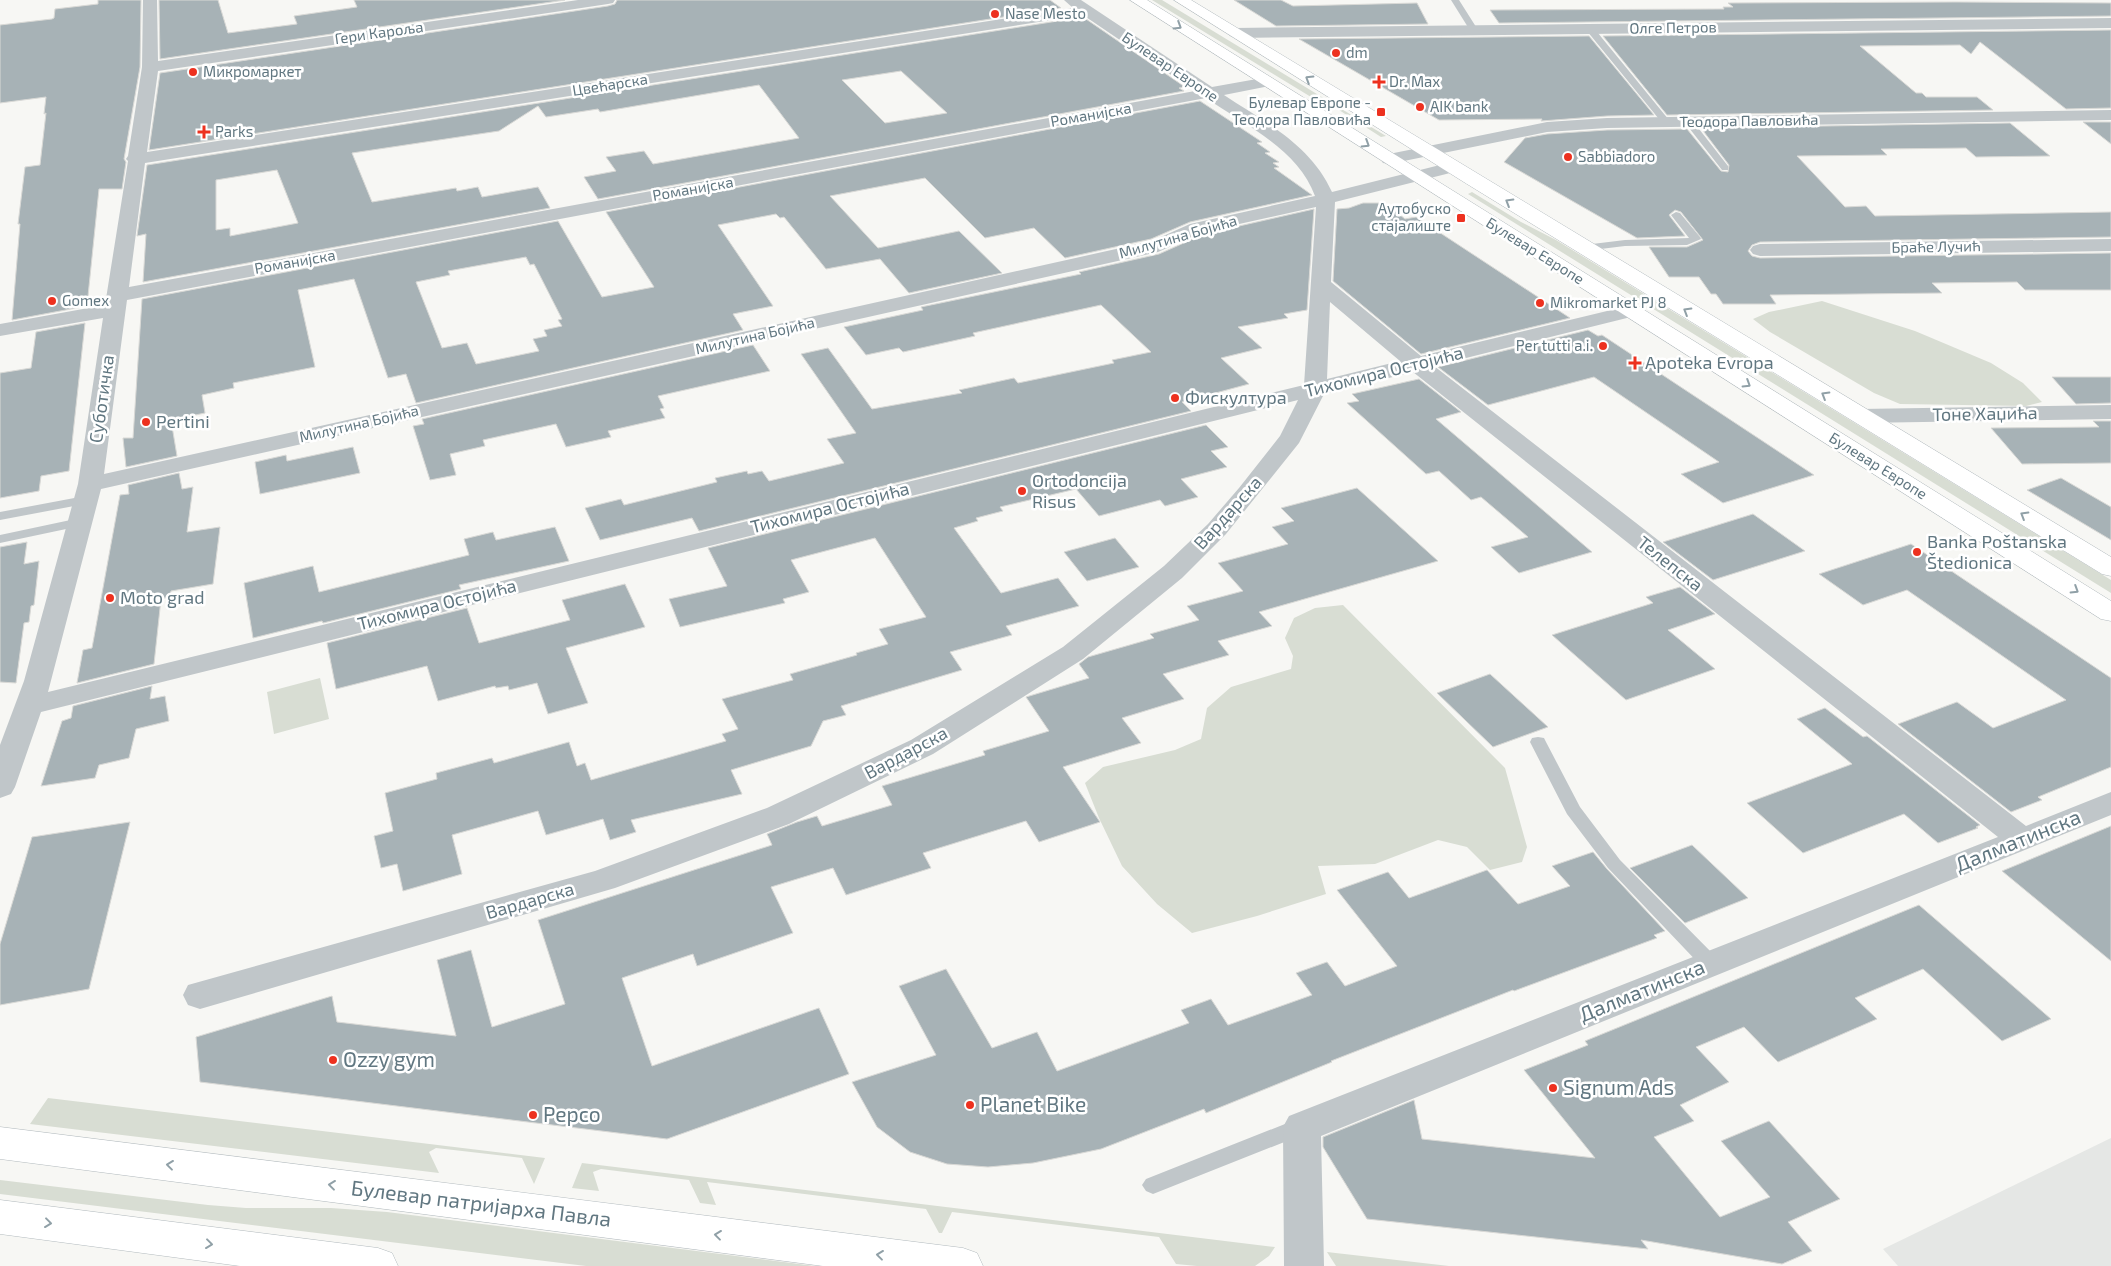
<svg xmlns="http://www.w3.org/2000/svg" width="2111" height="1266" font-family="'Exo 2',sans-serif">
<rect width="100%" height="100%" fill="#f7f7f4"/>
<path fill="#e5e7e5" d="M2111,1138V1266H1898L1883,1249Z"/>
<path fill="#d8ddd3" d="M1152,0H1162L1386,136L1381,137L1339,110L1311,97Z
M1472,192L1521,222L1556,240L2111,580V593L1468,194Z
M1822,301L1915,331L1991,363L2023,383L2042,402L2026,406L1900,404L1874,393L1770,332L1753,319L1769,312Z
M1343,605L1505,768L1527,847L1522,862L1490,870L1467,847L1438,840L1375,864L1318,866L1326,894L1257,916L1192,933L1157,904L1122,866L1099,818L1085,783L1103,767L1175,750L1201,739L1207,708L1231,687L1291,669L1293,656L1285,638L1294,618L1315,608Z
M320,678L329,719L274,734L267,692Z
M48,1098L545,1158L534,1184L522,1158L436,1148L429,1152L439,1173L30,1124Z
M582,1163L1275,1247L1269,1256L1255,1266H1197L1176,1264L1159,1237L952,1212L942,1233H939L926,1209L707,1182L716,1205L700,1203L689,1180L601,1169L593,1172L599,1191L572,1188Z
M0,1180L208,1205L246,1208H331L387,1212L815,1266H586L0,1194Z
M1327,1252L1449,1266H1336Z"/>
<path fill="#a7b2b6" stroke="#d9d9d6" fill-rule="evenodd" d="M98,0H141L140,67L124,159L126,162L122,189H99L87,306L12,320L20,224H18L25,167L40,165L46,113L44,114L46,97L0,103V25L52,19L54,18L55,9L98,4Z
M159,0H218L228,33L297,24L294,16L357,7L354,0H565L160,59Z
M617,0H1050L1061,8L149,150L160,73L608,6L615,4Z
M1234,0H1281L1293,6L1417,3L1428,24L1276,26Z
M1956,2L2111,3V16L1499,23L1490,10L1724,9L1723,7H1733L1728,3Z
M1083,17L1185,87L1179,88L1184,91L598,199L584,177L616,171L606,157L644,151L653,164L799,138L759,85L600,112L598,109L546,117L538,106L499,131L352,153L372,202L456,188L457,191L478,187L482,197L538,187L550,208L143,282L146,234L137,236L147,165ZM901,71L947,113L885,123L842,80ZM277,170L298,223L230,236V228L216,230V180Z
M2111,30V108L2066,109L1980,42L1971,54L1960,45L1860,46L1916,93H1922L1926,97H1977L1993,110L1667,115L1603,36Z
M1589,36L1654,115L1607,116L1541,121L1542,119L1439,120L1299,39Z
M1200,101L1262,142L1257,143L1270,152L1265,153L1279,162L1273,163L1279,167L1274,168L1312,195L1190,222L1151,239L1065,258L1034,228L985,238L925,178L830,196L878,248L959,231L1002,273L909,293L880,259L826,269L784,217L780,218L776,214L718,225L773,306L733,314L743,330L416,403L406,374L388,378L354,279L298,290L315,367L233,383L234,388L202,395L205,413L171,420L177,456L126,467L123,438H133L142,299L558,221L602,297L654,287L606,212ZM526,257L530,265L534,264L562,319L558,320L562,326L544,330L547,336L533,339L539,351L476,364L467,343L442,348L416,282L450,275L448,271Z
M2083,122H2111V144Z
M2010,123L2050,156L1976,157L1966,148L1881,149L1887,155L1797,156L1845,207L1866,206L1875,216L2111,212V237L1760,242L1752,245L1748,251L1752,256L1760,258L2111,253V290H2025L2017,282L1932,283L1942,293L1770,295L1776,304H1723L1716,294H1711L1699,277H1669L1649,247H1687L1703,240L1681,212L1675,210L1669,215L1685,236L1637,238L1504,162L1525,138L1547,134L1607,130L1687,129L1721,171L1728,172L1729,165L1701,128Z
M1363,203H1378L1388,205L1405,219L1416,217L1570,318L1421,354L1333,281L1337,209L1349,208Z
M1314,209L1307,310L1284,314L1288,318L1238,327L1262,348L1221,358L1249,384L1182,402L1191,411L699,531L692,518L600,540L585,508L621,499L624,505L717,482L715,478L747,471L748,474L762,471L769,481L844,463L827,439L856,433L801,354L828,348L872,409L962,393L959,390L1014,378L1018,383L1114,363L1112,360L1151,352L1101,305L973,333L975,336L903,352L899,348L866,355L844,327L923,310L921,307L1081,274L1079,272L1159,254L1204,234Z
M85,323L69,471L41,476L39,491L0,498V373L31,368L36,332Z
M1588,330L1598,336L1602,335L1814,475L1723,503L1681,474L1719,462L1594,377L1488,405L1438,367Z
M753,345L770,371L658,396L664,408L660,409L665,418L608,431L611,437L566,447L556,424L483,440L485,446L450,454L456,475L430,480L413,426L424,424L422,419Z
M2052,377H2111V403L2076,404Z
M1419,379L1461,412L1436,419L1592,552L1519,573L1491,547L1528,537L1481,497L1471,500L1439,471L1426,474L1347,403L1359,401L1352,394Z
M2093,421H2111V463L2022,464L1991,428L2099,427Z
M1206,425L1228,447L1211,451L1227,467L1181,479L1198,497L1165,506L1160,500L1099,516L1076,489L1000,507L1003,511L976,518L978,521L954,528L1001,593L1058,578L1079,606L1006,626L1012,635L950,652L962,670L841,706L846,715L823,721L811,746L731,770L742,794L631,820L636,832L610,840L603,819L546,835L538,811L452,835L462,874L403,891L397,864L381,868L374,836L393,831L385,793L437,779L436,773L492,758L494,763L569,742L577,766L585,763L591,780L726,741L722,734L738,729L722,699L793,680L790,674L857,655L856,653L888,644L879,629L926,617L875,538L791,560L809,592L783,599L785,603L680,627L669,599L727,586L708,548Z
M353,447L360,473L260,494L255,462L286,455L287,461Z
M179,473L182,489L193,487L187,532L220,527L213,584L171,591L170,597L161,599L154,664L77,683L83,650L92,648L120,495L129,494L128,485Z
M2061,478L2111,507V540L2027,490Z
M1357,488L1438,561L1259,612L1272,626L1218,641L1229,655L1163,674L1184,699L1122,718L1141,743L1063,767L1100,822L1039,842L1026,821L923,853L931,868L846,895L833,868L771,887L793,933L697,966L693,954L622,978L652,1066L819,1008L849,1074L667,1139L200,1082L196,1037L332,996L337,1022L456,1036L437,960L471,950L492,1027L565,1004L538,920L772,845L767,834L797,822L817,816L822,826L892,805L882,786L985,755L983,751L1049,731L1026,697L1089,678L1079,664L1088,657L1154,638L1150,634L1199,620L1187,606L1243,591L1218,563L1288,544L1272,527L1294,521L1281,508Z
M1753,514L1805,551L1713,580L1663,542Z
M555,527L569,561L459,585L461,589L323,623L322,621L253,638L244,583L313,566L319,592L469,555L464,539L493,532L496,540Z
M1115,538L1139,567L1087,581L1064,552Z
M27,542L24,564L39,561L34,605L31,606L29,622L24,623L16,683L0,682V547Z
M1911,544L2111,678V767L2038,797L2042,800L2011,812L1898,724L1957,702L1993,728L2066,700L1907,590L1863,605L1819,574Z
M625,584L645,627L566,648L588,703L548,714L537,683L509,690L508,686L496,688L495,686L438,701L427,666L336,689L327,643L467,608L479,643L570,620L562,600Z
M1680,587L1715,614L1668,630L1715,669L1626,700L1552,635L1653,603L1646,597Z
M1490,674L1548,727L1493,747L1437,693Z
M152,686L150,699L165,696L169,721L136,729L129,758L99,765L95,778L41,786L62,721L71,718L73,706Z
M1825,708L1863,737L1867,736L1980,825L1976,827L1978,828L1938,843L1904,814L1803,853L1747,803L1852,764L1797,719Z
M130,822L89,989L0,1005V944L32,837Z
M2111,826V961L2002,871Z
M1692,845L1748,898L1685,923L1630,868Z
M1593,852L1607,869L1665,931L1654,935L1657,938L1514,991L1513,990L1331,1061L1332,1062L1206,1113L1204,1109L1101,1149L1033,1163L988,1167L947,1164L910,1152L877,1127L852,1082L936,1055L899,986L946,969L992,1048L1037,1032L1057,1071L1189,1023L1181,1010L1211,999L1228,1025L1312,995L1296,973L1327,962L1345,986L1397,966L1337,890L1388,872L1409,898L1487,870L1518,904L1570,886L1552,866Z
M1919,905L2051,1019L2002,1041L1923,969L1855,998L1877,1019L1778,1062L1744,1027L1696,1047L1729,1082L1680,1105L1694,1121L1654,1137L1720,1217L1770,1197L1721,1141L1769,1121L1840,1199L1788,1222L1812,1251L1782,1264L1641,1240L1648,1249L1367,1219L1323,1147V1137L1414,1100L1422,1139L1595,1158L1524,1070L1588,1045L1585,1041Z"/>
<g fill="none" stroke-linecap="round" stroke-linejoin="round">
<defs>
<path id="secondary" d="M1130,0H1147L2111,601V621L2101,619Z
M1174,0H1191L2111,557V576L2102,574L1467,184Z
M0,1127L963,1248L977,1253L983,1266H823L0,1159Z
M0,1200L378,1248L392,1253L398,1266H240L0,1234Z"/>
</defs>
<use href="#secondary" stroke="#b2babe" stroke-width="1"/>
<path fill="#c0c6c9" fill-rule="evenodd" d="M1451,0H1459L1478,30L1477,32H1471Z
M1587,27H1593L1669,120V124H1663L1587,31Z
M1689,119L1692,120L1728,166V170H1722L1686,124L1684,122Z
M1676,212L1680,213L1700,237L1701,239L1687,245L1625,246L1584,251L1579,248L1584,245L1625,240L1689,238L1671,215Z
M85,496L92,500L90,503L0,520V512Z
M80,518L87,522L85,525L0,543V535Z
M1538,737L1544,738L1546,742L1580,807L1620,860L1718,959L1720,964L1718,969L1711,971L1704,969L1608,868L1567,814L1530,742L1532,738Z
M1300,1118L1307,1121L1310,1127L1307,1133L1153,1194L1146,1191L1142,1185L1146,1179Z"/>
<path fill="#c0c6c9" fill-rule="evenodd" d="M143,0H157L158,61L578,0H615L613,3L608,4L158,71L147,152L1073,8L1064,0H1081L1212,87L1268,77L1274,79L1276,82L1274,85L1224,95C1266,123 1310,144 1332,192L1452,162L1458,163L1461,167L1458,171L1335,202L1331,282L1421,356L1632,305L1639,307L1642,311L1639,315L1434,366L2026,826L2111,792V815L1321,1136L1324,1266H1284L1283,1127L1289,1116L1998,837L1413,372L1324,394L1299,443L1226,534L1182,578L1083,659L933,754L789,824L615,888L200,1009L188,1005L183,995L188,985L595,871L767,808L911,740L1063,647L1164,566L1208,524L1239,488L1280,436L1298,400L41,712L15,787L11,794L0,798V745L24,681L78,484L103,318L0,336V324L105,305L128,161L126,159L128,156L142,67ZM1083,15L1195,91L129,287L145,163ZM1206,98C1245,125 1298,149 1315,196L1190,224L1152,241L104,474L127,300ZM1316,207L1304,385L48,692L101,489L1158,252L1203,232ZM1330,302L1400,361L1327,379Z
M2111,18V28L1235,38L1230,36L1227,33L1230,30L1235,28Z
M2111,110V120L1607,128L1547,132L1389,164L1383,163L1380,159L1383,155L1389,154L1547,122L1607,118Z
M2111,239V251L1760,256L1753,254L1750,250L1753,246L1760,244Z
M2111,405V419L1860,423L1852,421L1848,416L1852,411L1860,409Z"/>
<use href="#secondary" fill="#fff" fill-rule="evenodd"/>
</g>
<defs><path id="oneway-chevron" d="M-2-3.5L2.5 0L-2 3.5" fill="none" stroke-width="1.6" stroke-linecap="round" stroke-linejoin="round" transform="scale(1.25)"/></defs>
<g stroke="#90a0a7">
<use href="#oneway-chevron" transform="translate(1178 26) rotate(32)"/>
<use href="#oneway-chevron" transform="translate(1309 79) rotate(-148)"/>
<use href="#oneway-chevron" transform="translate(1366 144) rotate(32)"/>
<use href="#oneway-chevron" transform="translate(1509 202) rotate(-149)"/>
<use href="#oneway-chevron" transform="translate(1687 311) rotate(-149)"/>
<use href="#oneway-chevron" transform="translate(1747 384) rotate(32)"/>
<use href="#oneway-chevron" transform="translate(1825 395) rotate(-149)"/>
<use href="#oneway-chevron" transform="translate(2024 515) rotate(-149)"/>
<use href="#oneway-chevron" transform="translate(2075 590) rotate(32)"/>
<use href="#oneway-chevron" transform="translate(170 1165) rotate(-173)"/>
<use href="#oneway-chevron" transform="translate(332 1185) rotate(-173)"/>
<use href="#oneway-chevron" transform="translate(48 1223) rotate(7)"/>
<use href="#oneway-chevron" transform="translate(718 1235) rotate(-173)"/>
<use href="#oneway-chevron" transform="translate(209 1244) rotate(7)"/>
<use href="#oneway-chevron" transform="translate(880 1255) rotate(-173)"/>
</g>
<g fill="#ed311f" stroke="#fff" stroke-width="2">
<circle cx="995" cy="14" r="5"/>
<circle cx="1336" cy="53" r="5"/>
<circle cx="193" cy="72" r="5"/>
<path d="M1376.5 74.5h5v5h5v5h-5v5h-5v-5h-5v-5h5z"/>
<circle cx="1420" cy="107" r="5"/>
<rect x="1376" y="107" width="10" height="10" rx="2.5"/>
<path d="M201.5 124.5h5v5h5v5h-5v5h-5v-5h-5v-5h5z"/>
<circle cx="1568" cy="157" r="5"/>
<rect x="1456" y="213" width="10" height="10" rx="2.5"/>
<circle cx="52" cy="301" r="5"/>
<circle cx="1540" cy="303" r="5"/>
<circle cx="1603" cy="346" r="5"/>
<path d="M1632.5 355.5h5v5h5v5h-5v5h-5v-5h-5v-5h5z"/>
<circle cx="1175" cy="398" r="5"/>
<circle cx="146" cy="422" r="5"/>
<circle cx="1022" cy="491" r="5"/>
<circle cx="1917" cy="552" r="5"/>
<circle cx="110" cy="598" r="5"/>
<circle cx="333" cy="1060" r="5"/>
<circle cx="1553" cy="1088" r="5"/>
<circle cx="970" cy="1105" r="5"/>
<circle cx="533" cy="1115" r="5"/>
</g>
<g text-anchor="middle" stroke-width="5" stroke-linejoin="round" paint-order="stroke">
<g font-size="15" fill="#617781" stroke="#fff" text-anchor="start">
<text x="1005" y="19">Nase Mesto</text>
<text x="1346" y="58">dm</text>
<text x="203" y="77">Микромаркет</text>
<text x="1389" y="87">Dr. Max</text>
<text x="1371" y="108" text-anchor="end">Булевар Европе -<tspan x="1371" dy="17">Теодора Павловића</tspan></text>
<text x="1430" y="112">AIK bank</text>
<text x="215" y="137">Parks</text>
<text x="1578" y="162">Sabbiadoro</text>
<text x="1451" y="214" text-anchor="end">Аутобуско<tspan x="1451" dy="17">стајалиште</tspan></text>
<text x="62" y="306">Gomex</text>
<text x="1550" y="308">Mikromarket PJ 8</text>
<text x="1593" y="351" text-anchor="end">Per tutti a.i.</text>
</g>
<g font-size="15" fill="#617781" stroke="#fff">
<text transform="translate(1673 28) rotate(-1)" y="5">Олге Петров</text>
<text transform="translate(379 33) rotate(-8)" y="5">Гери Кароља</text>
<text transform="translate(1170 67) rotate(34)" y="5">Булевар Европе</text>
<text transform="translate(610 85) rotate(-9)" y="5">Цвећарска</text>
<text transform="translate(1091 115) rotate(-10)" y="5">Романијска</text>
<text transform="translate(1749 121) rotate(-1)" y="5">Теодора Павловића</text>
<text transform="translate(693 189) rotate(-10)" y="5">Романијска</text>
<text transform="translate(1178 237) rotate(-16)" y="5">Милутина Бојића</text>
<text transform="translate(1936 247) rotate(-1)" y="5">Браће Лучић</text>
<text transform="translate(1535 251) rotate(32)" y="5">Булевар Европе</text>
<text transform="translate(295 262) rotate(-10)" y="5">Романијска</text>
<text transform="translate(755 336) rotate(-13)" y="5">Милутина Бојића</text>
<text transform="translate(359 424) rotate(-13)" y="5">Милутина Бојића</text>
<text transform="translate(1878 466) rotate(32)" y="5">Булевар Европе</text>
</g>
<g font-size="18" fill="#617781" stroke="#fff" text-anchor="start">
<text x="1645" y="369">Apoteka Evropa</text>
<text x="1185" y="404">Фискултура</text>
<text x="156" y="428">Pertini</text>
<text x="1032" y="487">Ortodoncija<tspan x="1032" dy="21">Risus</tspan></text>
<text x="1927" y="548">Banka Poštanska<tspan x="1927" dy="21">Štedionica</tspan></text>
<text x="120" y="604">Moto grad</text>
</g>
<g font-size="18" fill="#617781" stroke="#fff">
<text transform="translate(1384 372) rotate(-14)" y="6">Тихомира Остојића</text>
<text transform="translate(102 399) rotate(-82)" y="6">Суботичка</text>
<text transform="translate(1985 414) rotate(-1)" y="6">Тоне Хаџића</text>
<text transform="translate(830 508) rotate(-14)" y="6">Тихомира Остојића</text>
<text transform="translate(1228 513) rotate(-48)" y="6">Вардарска</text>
<text transform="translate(1670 564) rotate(38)" y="6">Телепска</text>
<text transform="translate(437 605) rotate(-14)" y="6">Тихомира Остојића</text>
<text transform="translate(906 753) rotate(-28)" y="6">Вардарска</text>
<text transform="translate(530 901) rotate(-16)" y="6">Вардарска</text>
</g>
<g font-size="21" fill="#617781" stroke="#fff">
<text transform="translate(2018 841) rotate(-22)" y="7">Далматинска</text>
<text transform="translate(1642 991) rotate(-22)" y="7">Далматинска</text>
<text transform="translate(481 1204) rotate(7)" y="7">Булевар патријарха Павла</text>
</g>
<g font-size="21" fill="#617781" stroke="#fff" text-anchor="start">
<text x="343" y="1067">Ozzy gym</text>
<text x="1563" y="1095">Signum Ads</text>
<text x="980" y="1112">Planet Bike</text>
<text x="543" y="1122">Pepco</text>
</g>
</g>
</svg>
